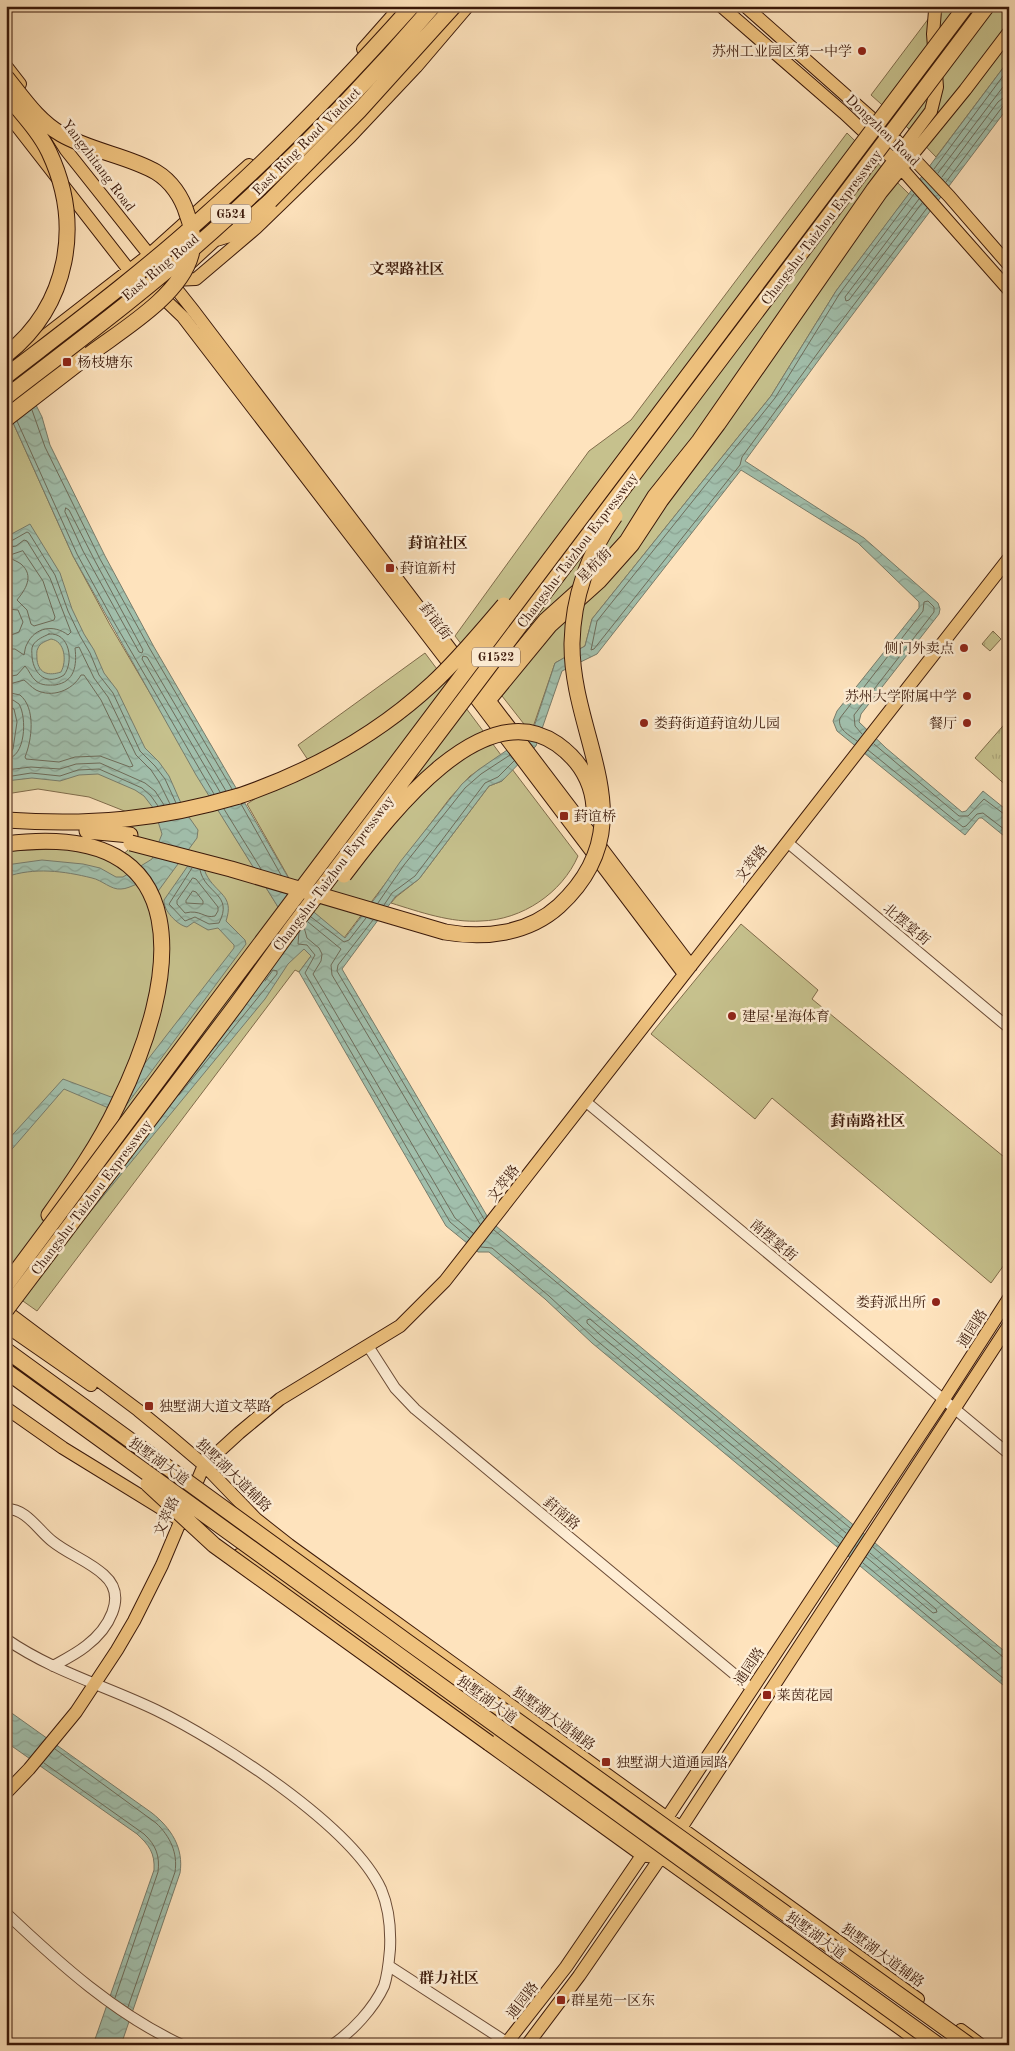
<svg xmlns="http://www.w3.org/2000/svg" width="1015" height="2051" font-family="'Old Standard TT','Noto Serif SC',serif">
<defs>
<pattern id="grass-tufts" width="24" height="20" patternUnits="userSpaceOnUse" patternTransform="scale(1.25)"><rect width="24" height="20" fill="#c6c18d"/><path d="M3 7l-1-3M5 7V3M7 7l1-3M15 17l-1-3M17 17v-4M19 17l1-3" fill="none" stroke="#aba578"/></pattern>
<pattern id="water-waves" width="16" height="10" patternUnits="userSpaceOnUse" patternTransform="scale(1.25)"><rect width="16" height="10" fill="#a1bfac"/><path d="M0 5q4-4 8 0t8 0" fill="none" stroke="#8ba393"/></pattern>
</defs>
<rect width="100%" height="100%" fill="#fee3bd"/>
<filter id="stains"><feTurbulence type="fractalNoise" baseFrequency=".004" numOctaves="4"/><feColorMatrix values="0 0 0 0 .2 0 0 0 0 .09 0 0 0 0 .02 0 0 0 .5 -.17"/></filter>
<radialGradient id="worn" r=".72"><stop offset=".6" stop-color="#630" stop-opacity="0"/><stop offset="1" stop-color="#630" stop-opacity=".3"/></radialGradient>
<path fill="url(#grass-tufts)" stroke="#806c4b" d="M993,631L1001,639L990,651L982,644Z
M1009,719V788L975,758Z"/>
<path fill="#c6c18d" stroke="#806c4b" d="M938,6H1009V60L936,157L908,128L871,95Z
M847,133L909,194L836,291L771,396L592,619L585,646L555,663L531,733L455,636L589,451L631,420Z
M6,407L73,556L110,625L230,829L296,936L311,956L299,972L295,970L37,1311L6,1289V851L80,848L113,863L128,850L132,814L89,797L38,789L6,794Z
M425,653L501,755L470,776L450,798L344,938L303,903L247,804L310,763L298,745Z
M512,769L578,856C562,893 522,920 481,921C451,923 420,912 391,903L396,897L419,879L489,786L502,781Z
M741,924L818,990L812,999L1009,1161V1258L991,1283L772,1098L755,1119L651,1034Z"/>
<path fill="url(#water-waves)" stroke="#787c6b" fill-rule="evenodd" d="M1009,60V106L829,346L745,461L864,538L938,603L940,609L939,614L861,714L859,722L886,748L962,812L966,811L983,791L1009,812V840L982,818H979L965,835L837,731L833,721L837,711L919,608V602L858,543L741,470L597,654L562,671L536,746L502,781L489,786L419,879L395,897L342,969L490,1221L1009,1655V1690L592,1343L545,1299L489,1252H478L446,1226L299,972L311,956L304,949L288,964L265,999L77,1228L6,1311V1274L296,936L196,775L73,556L6,407V345L42,417L50,445L105,556L154,647L303,903L345,938L376,897L400,862L462,784L478,770L532,733L555,663L585,646L592,619L771,396L836,291Z
M30,524L60,573L72,609L84,634L94,650L104,673L117,690L145,748L159,762L169,776L184,810L198,830L197,838L156,894L137,884C132,886 126,889 121,889C111,890 102,880 92,878C64,871 34,867 6,877V865L42,860L83,864L100,868L116,877H123L152,859L162,834L154,809L144,796L135,790L98,774L79,775L60,781L32,778L6,781V757L12,722L10,711H6V667L12,664L11,659L6,660V626L12,623L11,619L6,620V583L10,581L8,577H6V537ZM51,639C65,641 67,661 61,672C49,676 39,674 37,660C37,656 36,651 38,648C40,643 46,641 51,639Z
M194,857L202,858C203,863 204,870 206,874C216,894 235,895 226,921L245,940L246,944L122,1111L118,1112L64,1089L6,1156V1142L63,1079L111,1097L125,1089L234,948V945L218,928L208,930L194,922L187,927C177,925 163,910 164,900Z
M6,1709L152,1813C171,1828 184,1848 180,1873L121,2045H93L154,1870C155,1853 149,1845 137,1834L6,1742Z"/>
<g fill="none" stroke-linecap="round" stroke-linejoin="round">
<path stroke="#6e6c5a" stroke-width="1" d="M934,169L1009,68
M938,173L1009,79
M942,177L998,102L1003,98L1009,97
M946,182L1003,106L1009,104
M914,194L840,293L775,398L597,621L591,650L594,649L740,465L742,457L825,343L927,208
M919,199L845,297L846,301L849,300L922,203
M32,410L45,447L100,559L150,649L232,789
M17,421L77,554L114,622L214,794
M66,508L69,510L95,561L143,650L142,653L139,652L83,551L65,512Z
M6,542L13,540L27,532L29,533L55,575L68,611L80,636L90,653L99,675L113,693L140,751L155,766L165,779L176,803
M6,548L16,546L24,540L27,541L50,578L71,632L68,635C54,624 35,627 27,644C25,647 25,651 24,655L15,649H6
M23,551L43,581L55,617L54,620L34,626L31,624L27,610L17,600C25,590 35,576 21,564C17,561 13,560 10,558L11,555Z
M6,609L18,610L23,622L19,632L6,637
M49,634C70,632 74,662 64,675C47,686 34,675 32,657C32,652 31,649 33,645C37,639 43,637 49,634Z
M6,677L17,675L25,666C29,670 31,677 36,681C42,686 49,685 55,685C75,682 77,665 75,648L79,647L94,678L108,697L136,755L151,770L159,782L170,804
M6,685L24,680C28,683 31,687 36,690C52,698 72,691 81,675H84L101,700L133,766L130,767L100,756L75,757L59,762L26,759L25,757C32,740 36,708 20,695L6,692
M6,700H13L19,704C27,717 26,758 6,759
M6,706L14,709L17,722L13,749L11,752L6,753
M857,741C849,735 837,729 840,718L923,611L924,602L928,601L934,607V612L854,715L855,726L862,734
M874,744L959,816H968L984,799L1004,814L1009,815
M868,750L963,827L966,826L977,814L983,813L1009,833
M6,770L31,767L60,769L76,764L100,763L145,783L155,791L164,805
M6,777L31,773L60,776L78,770L99,769L142,788L151,796L158,806
M220,792L142,659L143,656L147,657L226,791
M241,804L281,875
M224,809L261,869
M192,868L169,904L185,921L195,917L209,924L219,923C234,894 205,894 200,870
M193,878L196,879L218,907V911L215,916C204,919 201,909 185,913L177,904V901Z
M193,891L196,892L203,901V904L186,903V901Z
M378,903L404,865L465,788L481,774L510,755
M384,905L392,893L415,876L485,783L498,777L514,761
M311,917L344,942L349,940L366,918
M373,920L338,965L337,971L484,1219
M308,922L341,949L331,965L332,975L480,1224
M304,927L307,938L319,948L322,954L321,961L313,974L455,1218L473,1233
M299,932L298,944L307,945L315,955L305,973L450,1222L469,1238
M179,1095L277,974V971L273,970L265,981
M494,1230L850,1528
M481,1247L492,1248L549,1296L595,1339L839,1543
M843,1538L599,1334L587,1323V1320L590,1319L846,1533
M873,1547L1003,1657L1009,1658
M866,1557L933,1613L937,1612L936,1609L870,1553
M863,1563L1009,1683
M55,1749L156,1823C170,1836 178,1853 175,1872L128,2007
M44,1763L144,1834C156,1845 160,1856 158,1872L115,1998"/>
<defs>
<path id="minor" d="M787,842L1009,1028
M585,1101L1009,1454
M368,1346L395,1388L415,1409L751,1688
M6,1509C26,1508 38,1530 52,1541C68,1554 89,1561 104,1575C129,1597 107,1630 86,1646C76,1654 64,1660 53,1666
M6,1639C52,1671 106,1686 156,1710C220,1741 351,1825 381,1889C389,1908 391,1928 390,1949C389,1961 388,1974 384,1986C374,2008 352,2032 332,2045
M6,1913C60,1964 115,2014 182,2045
M389,1966L511,2045"/>
<path id="major" d="M721,6L844,113L894,160L1009,290
M745,6L894,138L949,196L1009,265
M363,49L401,6
M6,66L20,84
M6,112L129,270L157,292L183,317L480,704L684,974
M52,128L66,150L193,310L691,966
M187,266L224,232
M172,280L196,279L256,228L350,137L416,67L468,6
M6,366L149,255L249,165
M6,408L162,287
M482,699L485,692L544,620L594,575L626,540L654,495L698,440L873,188L931,111L937,87L933,34L935,11L938,6
M485,702L491,699L551,626L600,582L633,545L662,501L719,425L881,193L965,90L1009,32
M6,1311L138,1410L171,1437L204,1465L256,1519L289,1545L918,1999
M6,1326L91,1385
M6,1408L63,1448L185,1523
M239,1555L264,1572L923,2045
M6,1793L29,1769L76,1712L117,1650L134,1621L162,1565L204,1465L239,1433L280,1399L400,1326L445,1281L1009,558
M961,2030L981,2045
M505,2045L566,1967L643,1854L944,1399L1009,1298
M527,2045L579,1976L681,1828L1009,1325"/>
<path id="highway" d="M218,238L234,233L270,201
M6,419L90,354
M6,820C90,826 158,820 239,796
M87,831L130,835
M6,844C204,818 179,982 117,1106C99,1144 74,1180 49,1215
M489,1743L643,1854L661,1856"/>
</defs>
<use href="#minor" stroke="#6b4b36" stroke-width="12"/>
<use href="#major" stroke="#3a1809" stroke-width="14"/>
<use href="#highway" stroke="#3a1809" stroke-width="17"/>
<use href="#minor" stroke="#feedd4" stroke-width="10"/>
<use href="#major" stroke="#efc27e" stroke-width="12"/>
<use href="#highway" stroke="#efc27e" stroke-width="15"/>
<defs>
<path id="highway-bridge" d="M6,77C23,98 38,121 61,134C90,151 129,156 156,172C171,181 182,197 187,214C192,227 195,241 191,255C180,296 122,330 90,354
M6,94C21,113 39,131 49,152C83,224 69,305 6,355
M270,201L359,111L454,6
M6,376C72,325 139,275 201,219C276,153 345,81 412,6
M6,397C76,343 147,290 213,231C291,161 364,86 433,6
M239,796C309,772 377,735 432,684C458,660 481,632 504,605
M131,843L231,869L445,932C485,939 528,934 559,906C649,823 571,740 572,643C573,598 588,553 615,516
M344,875C384,823 480,691 557,744C578,759 592,780 594,807
M6,1285L212,1008L966,6
M6,1310L236,1005L291,929L987,6
M6,1350L409,1643L969,2045
M6,1371L938,2045
M148,1484L214,1545L489,1743"/>
</defs>
<use href="#highway-bridge" stroke="#3a1809" stroke-width="17" stroke-linecap="butt"/>
<use href="#highway-bridge" stroke="#efc27e" stroke-width="15"/>
</g>
<g fill="#8f2418" stroke="#feedd4" stroke-width="2">
<circle cx="862" cy="51" r="5"/>
<rect x="62" y="357" width="10" height="10" rx="2.5"/>
<rect x="385" y="563" width="10" height="10" rx="2.5"/>
<circle cx="964" cy="648" r="5"/>
<circle cx="967" cy="696" r="5"/>
<circle cx="644" cy="723" r="5"/>
<circle cx="967" cy="723" r="5"/>
<rect x="559" y="811" width="10" height="10" rx="2.5"/>
<circle cx="732" cy="1016" r="5"/>
<circle cx="936" cy="1302" r="5"/>
<rect x="144" y="1401" width="10" height="10" rx="2.5"/>
<rect x="762" y="1690" width="10" height="10" rx="2.5"/>
<rect x="601" y="1757" width="10" height="10" rx="2.5"/>
<rect x="556" y="1995" width="10" height="10" rx="2.5"/>
</g>
<g text-anchor="middle" stroke-width="5" stroke-linejoin="round" paint-order="stroke">
<g fill="#feedd4" stroke="#755846" stroke-width="1">
<rect x="211" y="204.5" width="40" height="19" rx="4"/>
<rect x="472" y="647.5" width="48" height="19" rx="4"/>
</g>
<g font-size="12" font-weight="bold" fill="#3a1809">
<text x="231" y="218">G524</text>
<text x="496" y="661">G1522</text>
</g>
<g font-size="14" fill="#3a1809" stroke="#feedd4" text-anchor="start">
<text x="852" y="56" text-anchor="end">苏州工业园区第一中学</text>
<text x="77" y="367">杨枝塘东</text>
<text x="400" y="573">葑谊新村</text>
<text x="954" y="653" text-anchor="end">侧门外卖点</text>
<text x="957" y="701" text-anchor="end">苏州大学附属中学</text>
<text x="654" y="728">娄葑街道葑谊幼儿园</text>
<text x="957" y="728" text-anchor="end">餐厅</text>
<text x="574" y="821">葑谊桥</text>
<text x="742" y="1021">建屋·星海体育</text>
<text x="926" y="1307" text-anchor="end">娄葑派出所</text>
<text x="159" y="1411">独墅湖大道文萃路</text>
<text x="777" y="1700">莱茵花园</text>
<text x="616" y="1767">独墅湖大道通园路</text>
<text x="571" y="2005">群星苑一区东</text>
</g>
<g font-size="14" fill="#3a1809" stroke="#feedd4">
<text transform="translate(883 130) rotate(44)" y="5">Dongzhen Road</text>
<text transform="translate(306 141) rotate(-45)" y="5">East Ring Road Viaduct</text>
<text transform="translate(99 165) rotate(53)" y="5">Yangzhitang Road</text>
<text transform="translate(821 227) rotate(-53)" y="5">Changshu-Taizhou Expressway</text>
<text transform="translate(160 267) rotate(-40)" y="5">East Ring Road</text>
<text transform="translate(577 550) rotate(-53)" y="5">Changshu-Taizhou Expressway</text>
<text transform="translate(594 565) rotate(-45)" y="5">星杭街</text>
<text transform="translate(436 621) rotate(53)" y="5">葑谊街</text>
<text transform="translate(751 863) rotate(-52)" y="5">文萃路</text>
<text transform="translate(333 873) rotate(-53)" y="5">Changshu-Taizhou Expressway</text>
<text transform="translate(907 924) rotate(40)" y="5">北摆宴街</text>
<text transform="translate(503 1183) rotate(-52)" y="5">文萃路</text>
<text transform="translate(91 1197) rotate(-53)" y="5">Changshu-Taizhou Expressway</text>
<text transform="translate(774 1240) rotate(40)" y="5">南摆宴街</text>
<text transform="translate(972 1328) rotate(-58)" y="5">通园路</text>
<text transform="translate(159 1461) rotate(36)" y="5">独墅湖大道</text>
<text transform="translate(234 1475) rotate(44)" y="5">独墅湖大道辅路</text>
<text transform="translate(562 1513) rotate(40)" y="5">葑南路</text>
<text transform="translate(166 1516) rotate(-66)" y="5">文萃路</text>
<text transform="translate(749 1666) rotate(-56)" y="5">通园路</text>
<text transform="translate(487 1699) rotate(36)" y="5">独墅湖大道</text>
<text transform="translate(554 1718) rotate(36)" y="5">独墅湖大道辅路</text>
<text transform="translate(816 1935) rotate(36)" y="5">独墅湖大道</text>
<text transform="translate(883 1955) rotate(36)" y="5">独墅湖大道辅路</text>
<text transform="translate(522 2000) rotate(-52)" y="5">通园路</text>
</g>
<g font-size="15" font-weight="bold" fill="#3a1809" stroke="#feedd4">
<text x="407" y="274">文翠路社区</text>
<text x="438" y="548">葑谊社区</text>
<text x="868" y="1126">葑南路社区</text>
<text x="449" y="1983">群力社区</text>
</g>
</g>
<rect width="1015" height="2051" fill="none" stroke="#fee3bd" stroke-width="25"/>
<rect x="8" y="8" width="1000" height="2036" fill="none" stroke="#3a1809" stroke-width="2.5"/>
<rect x="12" y="12" width="990" height="2026" fill="none" stroke="#3a1809"/>
<rect width="100%" height="100%" filter="url(#stains)"/>
<rect width="100%" height="100%" fill="url(#worn)"/>
</svg>
